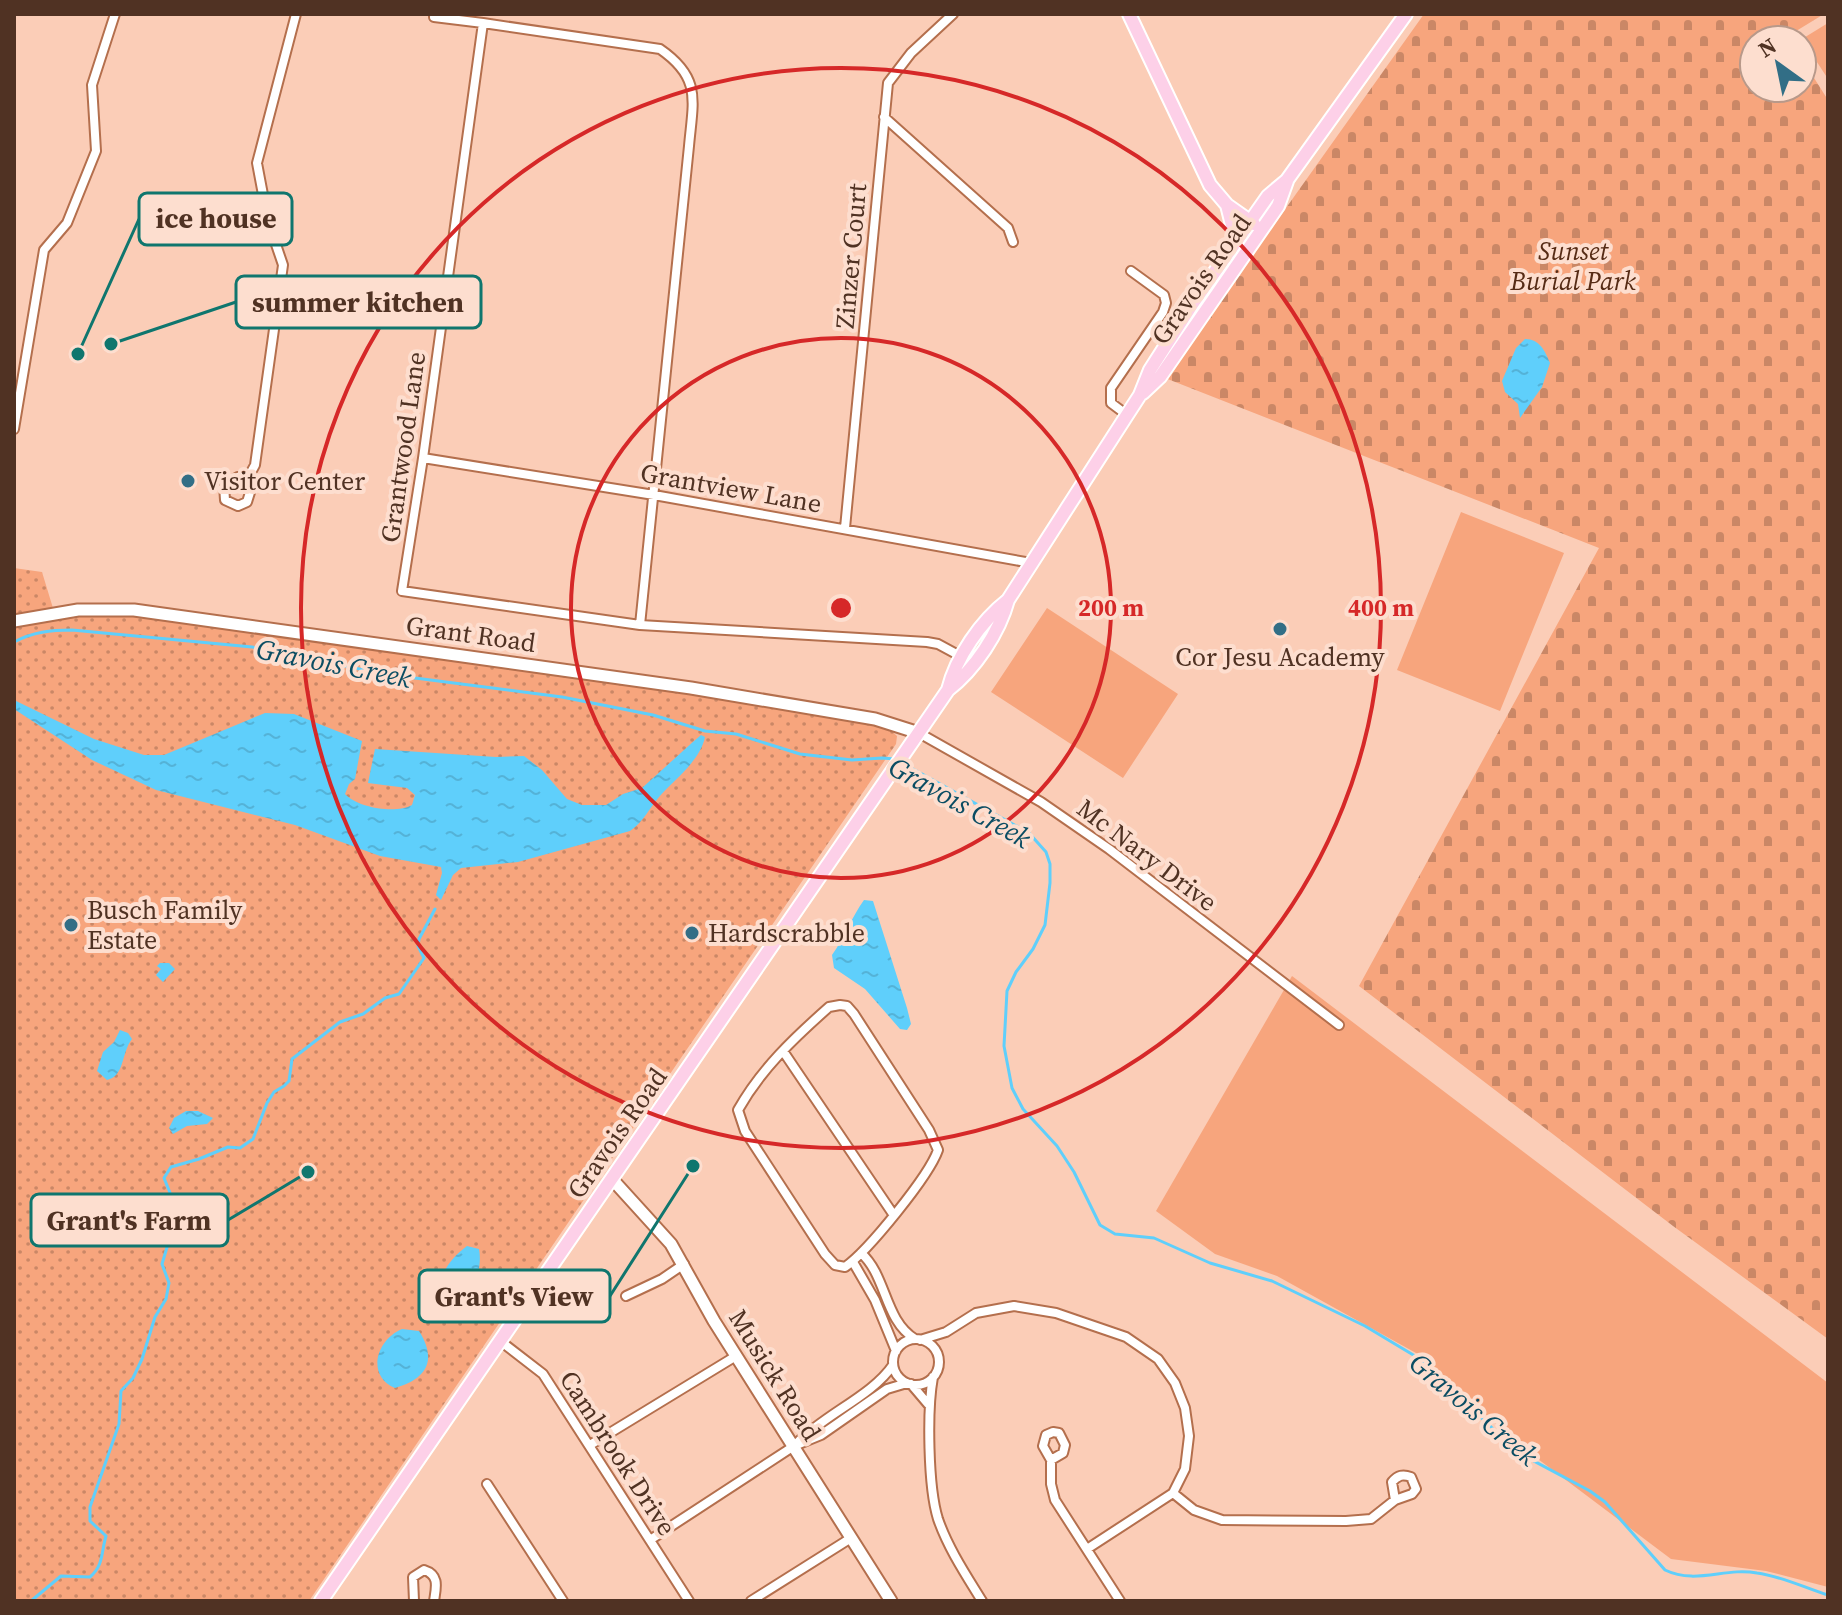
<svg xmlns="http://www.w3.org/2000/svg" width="1842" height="1615" font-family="'Source Serif 4',serif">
<defs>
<pattern id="grass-dots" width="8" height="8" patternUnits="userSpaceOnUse" patternTransform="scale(2)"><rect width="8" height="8" fill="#f7a57d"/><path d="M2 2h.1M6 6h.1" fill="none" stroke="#ca8766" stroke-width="1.8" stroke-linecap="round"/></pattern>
<pattern id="cemetery-stones" width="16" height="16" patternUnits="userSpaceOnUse" patternTransform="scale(2)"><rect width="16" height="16" fill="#f7a57d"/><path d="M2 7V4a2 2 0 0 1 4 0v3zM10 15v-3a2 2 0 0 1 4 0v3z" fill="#ca8766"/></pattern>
<pattern id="water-ripples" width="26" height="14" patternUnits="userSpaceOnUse" patternTransform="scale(2)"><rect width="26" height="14" fill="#5fcffb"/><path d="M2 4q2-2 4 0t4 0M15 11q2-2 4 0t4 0" fill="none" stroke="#54b2d7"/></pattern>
</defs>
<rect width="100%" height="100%" fill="#fbcdb7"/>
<path fill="url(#grass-dots)" d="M14,568L42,572L56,618L119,614L358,645L803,712L887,727L897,736L896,744L309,1601H14Z"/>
<path fill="url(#cemetery-stones)" d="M1424,14H1824L1788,36L1790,40H1754V88H1802V59L1828,100V1339L1673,1226L1359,986L1599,548L1165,378Z"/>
<path fill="#f7a57d" d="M1828,23V79L1802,39Z
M1461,512L1564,553L1500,711L1397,670Z
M1047,608L1178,694L1123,778L991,692Z
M1292,976L1828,1383V1587L1766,1571L1671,1559L1526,1450L1416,1353L1277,1276L1215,1254L1156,1211Z"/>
<path fill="url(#water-ripples)" d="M1525,339C1540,339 1545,351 1550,363L1542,387L1520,418L1518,404L1505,392L1502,381L1516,348Z
M14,700L94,739L144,755H164L265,713L294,714L362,741L355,779L349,784L345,794C358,808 396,814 412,805L415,795L407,788L368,783L375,749L496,757L524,756L542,770L567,799L582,805H606L623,794L642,788L694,741L701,735L705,737C700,761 675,779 659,797C648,810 645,820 630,831L518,862L461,868L453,875L441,900L436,895L442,873L441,867L380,856L295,825L156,790L92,760L14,709Z
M864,900L873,901L907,1008L911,1024L907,1030L900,1029L865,989L834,968L832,955C845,937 851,918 864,900Z
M160,963H169L175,969L163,982L156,975L161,969L157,966Z
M120,1030L128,1033L132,1039C121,1053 125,1076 107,1080L97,1071L103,1052L114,1042Z
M186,1111H198L213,1118L207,1124L187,1126L173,1134L169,1128L174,1118Z
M467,1246L479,1249C483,1271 473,1295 450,1302L439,1290C442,1270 451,1258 467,1246Z
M402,1329L419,1331C438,1361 426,1379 395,1388C366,1376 376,1340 402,1329Z"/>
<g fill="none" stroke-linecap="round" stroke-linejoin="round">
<path stroke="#5fcffb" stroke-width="3" d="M14,642C33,632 51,630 72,630L252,647L384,674L562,697L653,715L705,731L736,734L800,754L852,760L882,758L895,759
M902,763L1029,833L1046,852L1050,864V883L1045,925L1033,949L1016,972L1007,991L1004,1046L1012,1088L1023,1109L1057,1146L1074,1172L1100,1225L1115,1234L1154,1238L1210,1263L1272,1281L1365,1326L1415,1356L1519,1453L1590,1491L1605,1502L1665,1570C1696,1585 1725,1567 1757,1573C1781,1576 1805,1588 1828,1595
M31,1601L61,1576L90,1577C104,1565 101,1552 106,1536L90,1521V1507L119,1424L121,1391L133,1378L142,1359L155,1317L166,1299L169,1283L162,1264L171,1234V1223L177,1210L164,1178L171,1167L199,1159L228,1147L240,1148L253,1139L267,1103L274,1092L284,1086L289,1081L292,1059L340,1022L363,1014L385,998L399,994L424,958L418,946L419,939L435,909"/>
<defs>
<path id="street" d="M434,17L483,23
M884,117L1008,228L1013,242
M1127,415L1111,403V388L1163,312L1166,303L1164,295L1131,271
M14,429L44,250L67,223L96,151L92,85L115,14
M423,458L654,495L1031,563
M249,476L238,477L224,485L225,500L238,506L247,502L252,486L249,476L255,465L283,265L268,221L257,163L296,14
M845,528L888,83L911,53L953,14
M640,625L689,146C693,101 702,78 660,49L483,23L423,458L402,591L640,625L927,642L938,644L962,657
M919,733L1041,802L1109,849L1339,1025
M840,1005L847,1006L854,1014L929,1130L938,1150C929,1176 868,1251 845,1267L835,1265L825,1254L745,1131L738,1110C761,1069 794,1038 829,1007Z
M783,1051L893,1214
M861,1253C887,1276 884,1320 915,1339
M853,1262L875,1300L896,1351
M626,1296L662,1279L684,1264
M893 1362a23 23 0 1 1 46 0a23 23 0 1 1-46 0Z
M499,1340L543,1374L689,1601
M920,1340L946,1332L976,1313L1014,1306L1056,1313L1126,1337L1158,1359L1175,1383L1185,1408L1189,1436L1185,1469L1173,1493L1087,1549
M933,1377C927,1410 928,1487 938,1519C948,1548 966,1575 982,1601
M911,1384L928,1404
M797,1443C825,1414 872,1396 893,1365
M590,1445L736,1356
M1051,1460L1063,1453L1065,1445L1059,1433L1053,1432L1046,1435L1043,1446L1051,1460V1484L1055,1500L1120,1601
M487,1484L563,1601
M1173,1493L1194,1510L1222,1520L1346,1521L1371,1519L1395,1500L1392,1482C1398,1475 1403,1474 1411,1477L1416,1489L1412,1494L1395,1500
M650,1540L794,1446L821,1435L887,1389L907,1383
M414,1601L413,1577L424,1570C440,1575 436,1588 434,1601
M751,1601L851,1538"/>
<path id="secondary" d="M14,621L78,610H134L691,688L875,719L919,733
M612,1179L671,1244L714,1321L891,1601"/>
<path id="primary" d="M1129,14L1210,185L1227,205L1254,224
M1227,205L1236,241
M1143,393L1160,377L1278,206L1287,181
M948,690C956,657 981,621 1008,600L1127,415L1140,395L1150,370L1193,303L1268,196L1287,180L1406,14
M321,1601L948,690C975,669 999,633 1008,600"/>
</defs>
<use href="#street" stroke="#b46f4d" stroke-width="12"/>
<use href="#secondary" stroke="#b46f4d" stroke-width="15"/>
<use href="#primary" stroke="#fff" stroke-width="16"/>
<use href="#street" stroke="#fff" stroke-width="8"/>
<use href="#secondary" stroke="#fff" stroke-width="11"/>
<use href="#primary" stroke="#fdd0e8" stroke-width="12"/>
</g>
<g fill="none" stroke="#d62828" stroke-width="4">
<circle cx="841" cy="608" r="270"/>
<circle cx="841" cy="608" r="540"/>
</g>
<g fill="#326e86" stroke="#fddecf" stroke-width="3">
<circle cx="188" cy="481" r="8"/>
<circle cx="1280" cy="629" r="8"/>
<circle cx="71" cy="925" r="8"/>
<circle cx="692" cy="933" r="8"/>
</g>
<g text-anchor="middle" stroke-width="8" stroke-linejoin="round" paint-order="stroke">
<g font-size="26" font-style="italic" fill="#562b15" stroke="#fddecf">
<text x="1573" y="260">Sunset<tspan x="1573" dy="30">Burial Park</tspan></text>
</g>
<g font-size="26" fill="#503223" stroke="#fddecf">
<text transform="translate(851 256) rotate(-85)" y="9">Zinzer Court</text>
<text transform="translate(1201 279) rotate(-55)" y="9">Gravois Road</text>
<text transform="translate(403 447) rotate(-82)" y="9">Grantwood Lane</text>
<text transform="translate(731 488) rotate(10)" y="9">Grantview Lane</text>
<text transform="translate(471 634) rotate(8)" y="9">Grant Road</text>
<text transform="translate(1147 855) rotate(37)" y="9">Mc Nary Drive</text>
<text transform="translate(617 1133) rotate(-55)" y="9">Gravois Road</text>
<text transform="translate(775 1375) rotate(58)" y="9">Musick Road</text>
<text transform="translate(618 1453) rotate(57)" y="9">Cambrook Drive</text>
</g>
<g font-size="26" fill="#503223" stroke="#fddecf" text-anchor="start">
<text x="204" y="490">Visitor Center</text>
<text x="1280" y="666" text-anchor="middle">Cor Jesu Academy</text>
<text x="87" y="919">Busch Family<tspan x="87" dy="30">Estate</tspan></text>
<text x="708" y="942">Hardscrabble</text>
</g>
<g font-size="28" font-style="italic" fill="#0b4d63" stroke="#fddecf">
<text transform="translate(334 663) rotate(11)" y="10">Gravois Creek</text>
<text transform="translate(960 802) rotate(29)" y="10">Gravois Creek</text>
<text transform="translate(1474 1409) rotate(40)" y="10">Gravois Creek</text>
</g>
</g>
<circle cx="841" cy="608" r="12" fill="#d62828" stroke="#fddecf" stroke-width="4"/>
<g font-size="24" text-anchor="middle" font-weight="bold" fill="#d62828" stroke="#fddecf" stroke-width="8" stroke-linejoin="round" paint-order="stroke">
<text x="1111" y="616">200 m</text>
<text x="1381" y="616">400 m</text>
</g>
<path fill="none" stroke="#0f766e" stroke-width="3" d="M78 354L139 219M111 344L236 302M308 1172L228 1220M693 1166L610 1296"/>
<g fill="#0f766e" stroke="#fddecf" stroke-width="3">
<circle cx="78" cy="354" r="8"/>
<circle cx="111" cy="344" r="8"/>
<circle cx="308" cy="1172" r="8"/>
<circle cx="693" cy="1166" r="8"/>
</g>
<g fill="#fddecf" stroke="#0f766e" stroke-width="3">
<rect x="139" y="193" width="153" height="52" rx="8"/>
<rect x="236" y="276" width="245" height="52" rx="8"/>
<rect x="31" y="1194" width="197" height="52" rx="8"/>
<rect x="419" y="1270" width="191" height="52" rx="8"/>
</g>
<g font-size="28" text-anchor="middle" font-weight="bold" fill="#503223">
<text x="216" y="228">ice house</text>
<text x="358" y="312">summer kitchen</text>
<text x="129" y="1230">Grant's Farm</text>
<text x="514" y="1306">Grant's View</text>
</g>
<rect width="1842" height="1615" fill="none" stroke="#503223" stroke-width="32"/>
<g transform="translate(1778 64) rotate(327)"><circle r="38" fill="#fddecf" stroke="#b8998a" stroke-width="2"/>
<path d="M0-6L14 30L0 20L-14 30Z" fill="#326e86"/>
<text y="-12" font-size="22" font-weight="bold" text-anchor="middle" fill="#503223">N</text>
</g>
</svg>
